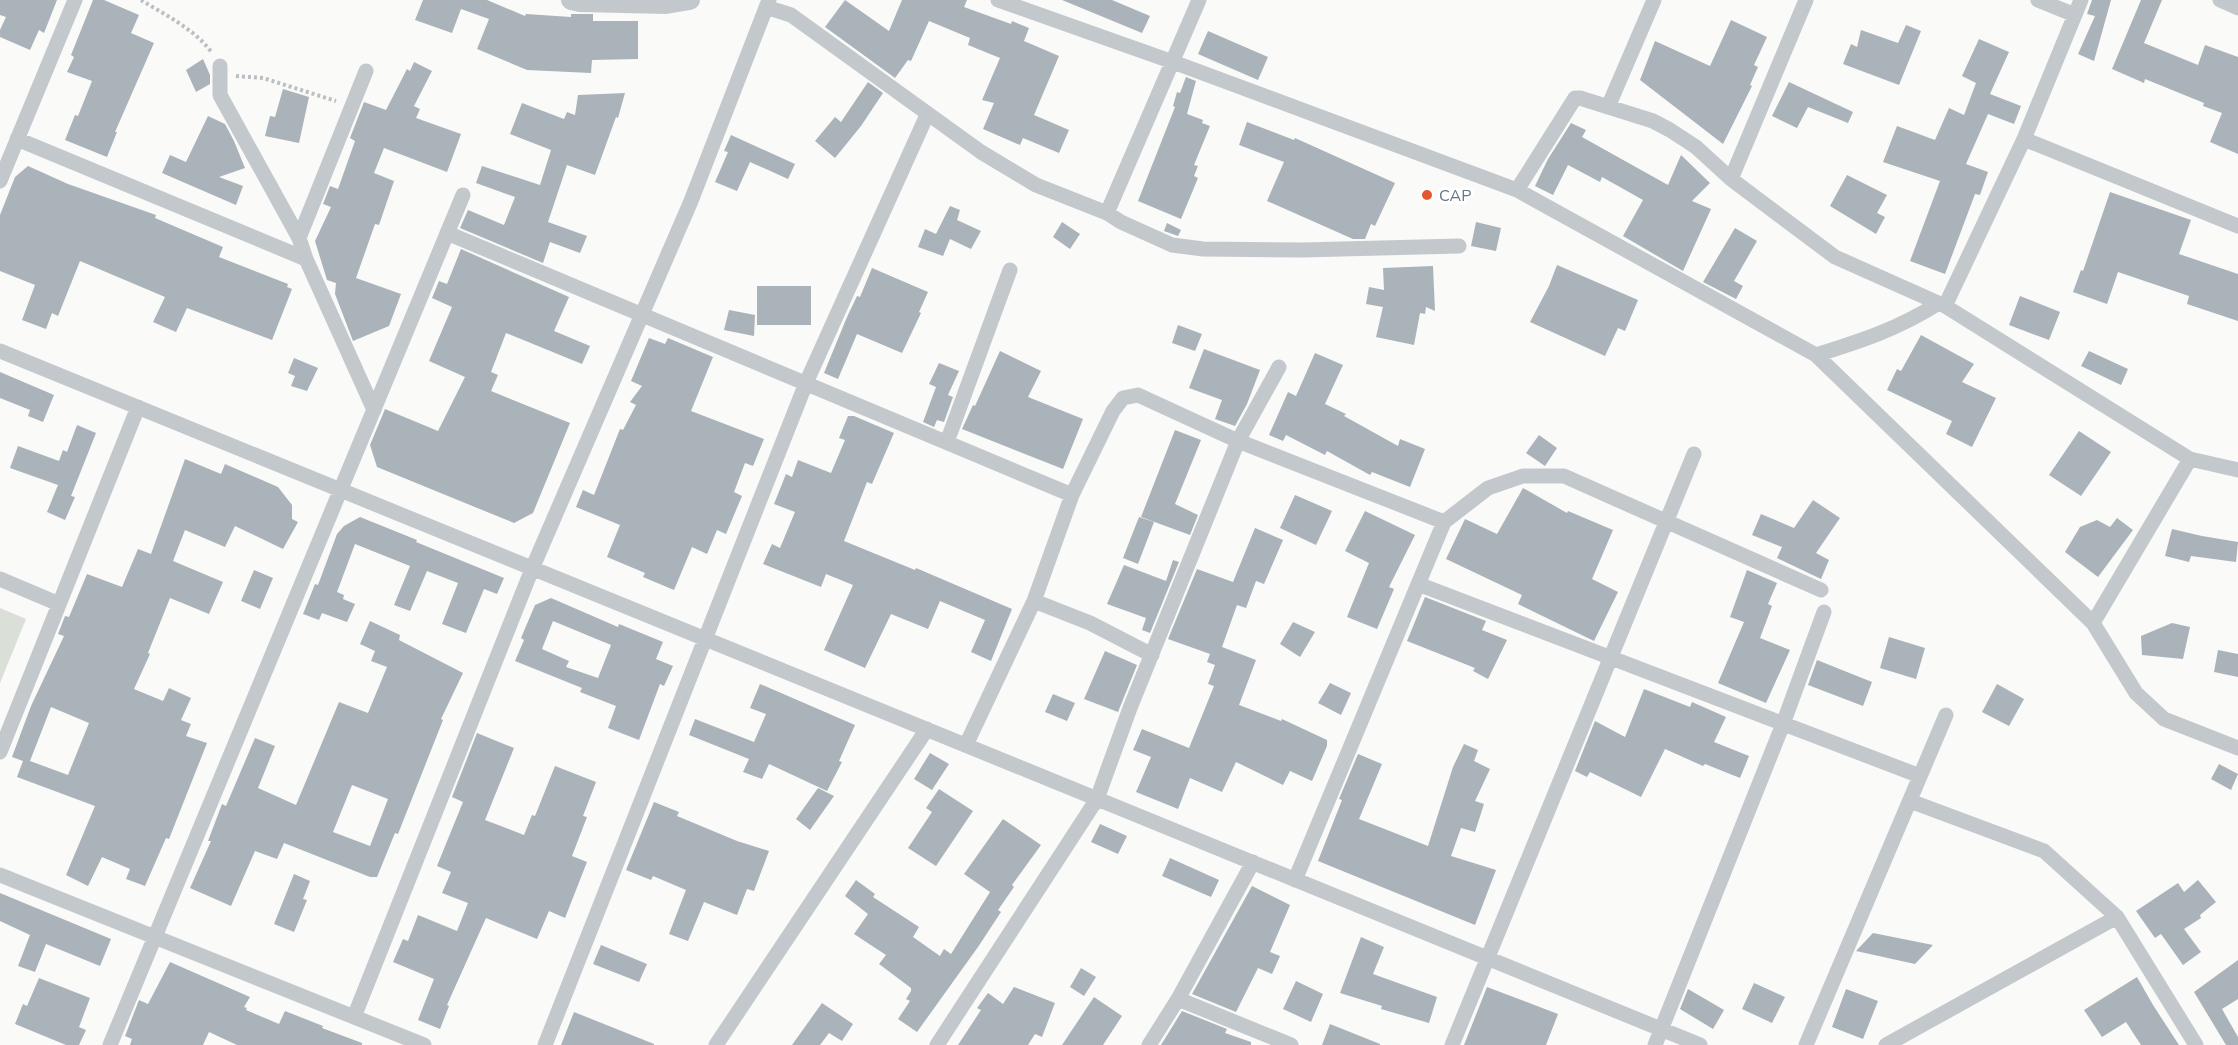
<svg xmlns="http://www.w3.org/2000/svg" width="2238" height="1045" font-family="'Nunito Sans',sans-serif">
<rect width="100%" height="100%" fill="#fafaf8"/>
<path fill="#dadfd7" d="M0,608L26,619L0,683Z"/>
<path fill="#aab3b9" fill-rule="evenodd" d="M0,0H57L44,33L39,30L30,50L0,37V30L6,17L0,15Z
M93,0H104L139,15L131,33L154,43L115,132H117L107,157L65,140L75,115L78,116L92,81L67,72L74,57L71,55Z
M423,0H487L525,16L526,14L571,17V14H593V21H638V59L592,60L591,73L527,70L477,49L489,19L461,9L452,33L415,20Z
M845,0L889,31L902,0H967L964,7L1011,24L1012,21L1029,28L1024,41L1059,56L1034,115L1069,130L1059,153L1023,138L1020,145L983,129L994,103L982,100L1000,58L968,45L970,38L929,21L911,61L908,60L895,78L825,27Z
M1062,0H1112L1150,16L1142,33Z
M2092,0H2111L2094,61L2078,54L2095,16L2087,14Z
M2141,0H2162L2144,43L2198,65L2205,45L2238,57V154L2210,142L2222,113L2203,106L2204,103L2145,79L2144,83L2112,69Z
M1731,20L1767,37L1754,65L1758,67L1750,85L1752,86L1723,144L1640,80L1655,41L1710,66Z
M1906,25L1921,31L1899,85L1843,64L1851,44L1857,47L1861,30L1898,43Z
M1208,31L1268,57L1258,80L1198,54Z
M1979,39L2009,52L1990,94L2021,106L2014,124L1988,114L1966,164L1988,172L1980,195L1975,194L1945,274L1910,261L1940,181L1883,162L1897,126L1935,140L1949,108L1964,115L1976,83L1962,76Z
M203,59L210,75V84L196,92L186,70Z
M414,62L432,71L414,106L420,109L416,118L461,134L447,172L384,148L374,173L394,181L379,225L375,224L356,278L401,294L389,326L353,341L335,294L336,283L327,280L315,241L331,207L323,204L330,186L338,189L355,141L350,138L364,102L386,110L407,69L410,71Z
M1186,77L1196,81L1187,114L1203,120L1202,123L1210,126L1194,165L1198,166L1194,176L1198,178L1181,219L1138,201L1175,107L1173,106L1177,92L1180,93Z
M868,82L883,93L861,126L835,158L815,141L835,117L841,122Z
M1789,82L1853,112L1848,123L1808,107L1797,128L1772,116Z
M283,89L309,97L299,143L265,136L270,116L275,117Z
M625,93L618,118L616,117L595,175L567,165L548,222L587,236L580,253L550,242L543,263L460,228L468,210L504,225L515,197L476,183L482,166L540,185L551,150L510,134L522,103L564,119L567,112L575,115L578,95Z
M208,116L225,124L234,141L245,168L219,177L243,186L236,205L162,173L170,155L186,162Z
M1247,122L1294,140L1295,138L1395,183L1375,226L1371,224L1365,239H1353L1267,201L1284,162L1239,145Z
M1571,123L1586,130L1582,137L1668,185L1681,155L1710,183L1692,201L1711,209L1683,271L1623,236L1643,200L1602,177L1600,182L1568,165L1553,195L1535,186L1548,159Z
M731,135L795,164L788,179L750,162L737,191L715,182L728,152L724,151Z
M28,166L68,184L156,215L155,218L223,247L219,257L288,284L287,287L292,289L272,340L187,308L176,332L153,322L165,297L80,261L58,316L52,313L46,329L22,320L35,285L0,271V215L15,177Z
M1847,175L1887,195L1877,213L1885,217L1876,234L1830,206Z
M2110,192L2191,220L2179,254L2238,274V321L2187,304L2189,296L2118,272L2107,304L2073,292L2081,270L2083,271Z
M950,206L960,210L957,220L981,231L971,249L950,239L943,256L918,247L925,229L936,234Z
M1062,222L1080,234L1070,249L1053,237Z
M1476,222L1501,228L1496,251L1471,246Z
M1167,223L1181,230L1178,236L1164,231Z
M1735,228L1757,241L1734,281L1743,286L1736,299L1703,282Z
M461,249L569,297L554,331L590,346L582,364L506,333L491,372L498,375L491,391L570,423L533,513L514,523L377,467L370,445L385,409L438,431L465,377L429,361L452,307L432,298L439,281L447,284Z
M1557,265L1638,300L1625,331L1618,328L1605,356L1530,322L1549,286Z
M1433,266L1435,311L1426,307L1425,314L1420,313L1414,345L1376,337L1383,307L1366,304L1369,287L1384,290L1383,268Z
M872,268L928,292L919,312L921,313L902,353L857,334L838,379L824,373L847,317L857,296L860,297Z
M757,286H811V325H757Z
M2020,296L2060,312L2049,340L2009,325Z
M729,310L755,315L754,336L724,330Z
M1178,325L1202,334L1195,351L1172,343Z
M1921,335L1974,364L1962,382L1996,398L1972,447L1946,434L1952,421L1887,390L1897,369L1901,371Z
M649,338L665,344L668,338L713,357L691,411L764,439L753,466L745,463L734,492L742,496L726,534L717,530L707,554L692,547L674,590L643,577L645,573L607,557L620,525L576,507L583,490L594,495L620,429L623,430L636,405L630,402L642,386L631,381Z
M1204,349L1260,370L1247,404L1235,426L1215,419L1222,400L1189,388Z
M1000,351L1041,371L1028,397L1083,419L1063,469L962,429L973,405L975,406Z
M2089,351L2128,369L2121,385L2081,366Z
M1315,353L1343,365L1325,404L1346,414L1344,416L1398,446L1400,439L1425,449L1410,487L1372,472L1370,475L1327,451L1325,455L1286,435L1283,441L1269,435L1288,392L1296,396Z
M294,358L318,368L307,391L291,386L295,376L288,373Z
M939,363L959,371L948,395L953,397L944,422L937,420L934,427L923,422L936,387L929,384Z
M0,372L54,395L43,422L28,416L30,410L0,398Z
M848,416H854L894,433L872,484L867,482L844,541L915,570L916,568L1012,609L991,661L971,652L985,620L940,601L928,629L891,614L865,668L824,650L853,585L826,574L821,587L763,564L772,544L780,548L795,512L774,504L786,474L792,477L798,460L831,473L845,440L839,438Z
M77,425L96,433L71,496L75,497L65,520L47,512L58,485L10,468L18,446L59,461L63,450L67,452Z
M1175,430L1201,440L1175,504L1198,515L1190,535L1141,517Z
M2079,431L2111,452L2081,496L2049,475Z
M1539,435L1557,448L1545,466L1526,453Z
M185,459L221,474L225,464L278,487L292,505V519L298,522L283,549L235,526L225,547L185,530L173,561L223,582L209,614L170,598L148,653L150,654L134,689L163,701L169,688L191,698L181,720L191,724L186,736L207,743L169,839L166,838L145,886L126,879L130,869L102,857L88,886L66,875L95,806L17,777L23,761L12,757L31,706L64,636L58,634L65,616L69,617L87,574L122,587L138,549L151,554ZM51,707L89,723L68,775L30,761Z
M1523,488L1567,513L1568,511L1613,530L1592,579L1618,592L1594,641L1518,604L1522,595L1446,559L1465,519L1497,534Z
M1295,495L1332,511L1316,545L1280,528Z
M1813,500L1840,518L1816,553L1829,560L1821,579L1777,558L1782,547L1752,535L1761,514L1794,528Z
M1365,511L1415,535L1389,587L1394,589L1377,629L1347,617L1369,563L1345,551Z
M360,517L417,540L416,542L504,578L497,594L484,589L466,633L442,624L458,583L427,571L410,611L394,605L410,566L355,544L337,592L344,595L343,599L355,604L347,622L322,613L319,620L303,614L315,584L318,585L337,534L344,526Z
M1139,517L1154,522L1138,564L1123,558Z
M2117,518L2133,530L2098,577L2065,552L2080,527L2097,520L2110,527Z
M1255,528L1283,540L1264,584L1256,581L1246,608L1237,605L1222,647L1256,660L1239,705L1281,721L1282,719L1327,740V746L1312,781L1290,771L1283,785L1236,762L1222,792L1190,778L1178,809L1136,792L1151,757L1133,750L1142,729L1189,748L1214,686L1208,684L1215,665L1207,662L1210,654L1168,639L1197,569L1233,582Z
M2172,529L2202,536L2238,542L2236,562L2191,556L2189,562L2165,556Z
M1173,560L1179,562L1150,633L1142,630L1146,618L1107,604L1124,565L1166,581Z
M254,570L273,578L260,609L241,601Z
M1747,570L1777,583L1768,604L1772,606L1760,638L1790,650L1766,703L1718,683L1744,622L1730,617Z
M1425,597L1486,621L1482,630L1507,640L1488,679L1473,671L1475,668L1407,641Z
M551,598L618,627L619,624L663,642L656,659L673,666L664,686L660,684L639,740L608,728L616,706L580,692L582,688L515,661L524,640L521,638L535,605ZM553,621L611,645L598,678L566,667L569,661L542,649Z
M370,621L400,635L399,640L463,673L441,719L443,720L398,834L395,833L377,877H370L284,843L277,859L255,851L231,906L190,888L211,841H208L222,804L226,806L255,738L275,746L258,788L296,805L339,702L368,713L387,667L371,661L375,651L360,644ZM352,785L388,799L370,846L333,832Z
M1293,622L1315,632L1300,657L1280,644Z
M2172,623L2190,627L2183,659L2142,655L2141,636Z
M1889,637L1925,648L1916,679L1880,668Z
M2218,650L2238,654V677L2214,672Z
M1105,651L1137,665L1118,712L1084,699Z
M1817,660L1872,682L1863,706L1808,685Z
M1330,683L1351,693L1341,715L1318,703Z
M760,684L855,725L839,761L842,762L827,791L769,764L762,779L743,772L749,759L689,735L695,719L754,742L766,714L750,708Z
M1997,684L2024,699L2009,726L1982,712Z
M1644,689L1690,707L1692,702L1726,717L1714,742L1749,756L1740,778L1705,764L1703,766L1665,749L1641,797L1590,772L1587,777L1575,771L1595,721L1625,737Z
M1053,694L1075,703L1067,721L1045,712Z
M477,733L514,748L485,820L524,835L532,815L535,816L555,766L596,782L583,816L587,817L572,856L587,862L565,918L549,911L537,939L486,918L447,1005L449,1006L440,1029L418,1020L434,979L393,962L403,939L408,941L418,915L457,931L468,903L442,893L451,872L437,866L463,802L452,797Z
M1464,744L1478,750L1474,761L1490,769L1475,801L1484,804L1475,832L1461,828L1451,856L1496,870L1475,925L1318,861L1342,800L1339,799L1358,754L1382,764L1359,819L1428,846L1453,767Z
M930,753L949,764L932,790L914,779Z
M2219,764L2238,774L2231,790L2211,779Z
M818,788L834,796L810,830L796,819Z
M939,789L973,811L936,866L908,848L932,812L926,808Z
M654,802L679,812L677,816L737,841L769,851L754,891L747,889L737,915L704,902L688,941L669,934L686,890L653,876L651,880L626,870Z
M1003,819L1041,845L1012,885L1014,887L998,910L1001,912L978,947L917,1032L898,1019L910,1001L906,999L911,991V988L879,964L886,955L854,934L868,914L845,896L856,880L875,894L873,897L919,927L913,937L940,956L944,949L951,954L990,892L964,874Z
M1100,824L1127,836L1118,854L1091,842Z
M1170,858L1219,880L1211,897L1162,876Z
M294,874L310,881L303,899L307,900L294,932L274,924Z
M2198,880L2216,902L2200,915L2201,918L2184,929L2201,952L2183,965L2161,934L2155,938L2136,911L2178,883L2184,892Z
M1252,886L1290,905L1270,952L1280,956L1272,974L1258,968L1236,1012L1192,994Z
M0,893L111,939L100,966L46,944L35,972L18,966L30,935L0,921Z
M1873,933L1933,945L1915,964L1856,951Z
M1361,937L1384,947L1373,974L1437,997L1429,1023L1381,1009L1382,1006L1340,993Z
M601,945L647,964L639,982L593,964Z
M2238,960V999L2222,1009L2238,1037V1045H2226L2194,992Z
M170,962L250,997L244,1007L247,1008L246,1010L279,1024L285,1011L323,1026L322,1028L362,1043V1045H237L209,1032L203,1045H130L132,1039L125,1036L139,1000L148,1004Z
M1081,968L1096,977L1084,996L1070,987Z
M2137,977L2153,1005L2179,1045H2141L2126,1022L2102,1037L2084,1010Z
M39,978L90,998L79,1027L86,1030L79,1045H66L15,1024L23,1004L27,1006Z
M1296,981L1323,994L1311,1022L1283,1009Z
M1754,983L1785,997L1772,1023L1742,1009Z
M1014,987L1055,1003L1042,1037L1035,1034L1028,1045H958L981,1010L977,1008L988,993L1003,1004Z
M1487,987L1558,1014L1546,1045H1464Z
M1688,989L1724,1010L1713,1029L1680,1009Z
M1846,989L1878,1001L1863,1039L1832,1027Z
M1094,997L1122,1016L1103,1045H1062Z
M822,1003L853,1024L842,1041L829,1033L820,1045H792Z
M1182,1011L1227,1029L1225,1033L1251,1042V1045H1161Z
M574,1012L654,1044V1045H561Z
M1330,1024L1380,1044V1045H1322Z"/>
<g fill="none" stroke-linecap="round" stroke-linejoin="round">
<path stroke="#bbbfc2" stroke-width="4" stroke-dasharray="3 3" stroke-linecap="butt" d="M141,0C165,15 195,29 212,53
M236,76L263,78L336,101"/>
<path stroke="#c3c8cc" stroke-width="15" d="M998,0L1173,62L1517,190L1816,355L2093,623L2136,693L2164,719L2238,748
M2038,0L2075,15
M2220,0L2238,8
M766,7L791,15L981,152L1036,185L1107,213L1121,222L1172,245L1203,249L1303,250L1459,246
M220,66V95L299,238L306,259L374,410
M1608,107L1654,0
M17,139L306,259
M2024,139L2238,226
M1731,179L1806,0
M0,181L75,0
M1517,190L1575,98H1580L1653,121L1670,130L1696,147L1731,179L1835,257L1945,306L2190,459L2238,470
M1107,213L1199,0
M447,233L1072,495
M299,238L366,71
M1945,306L2024,139L2081,0
M0,351L1700,1045
M1816,355C1861,341 1898,329 1939,303
M947,442L1010,270
M0,579L59,604
M1418,584L1920,776
M1034,601L1090,623L1152,655
M2093,623L2190,459
M966,745L1034,601L1072,495L1113,411L1123,398L1138,395L1238,441L1444,522
M0,752L138,407
M1910,801L2044,851L2117,917L2196,1045
M0,875L424,1045
M1295,880L1444,522L1488,488L1523,476H1564L1821,590
M1178,999L1291,1045
M354,1017L532,569L691,201L769,0
M110,1045L463,195
M545,1045L806,383L927,115
M716,1045L927,729
M937,1045L1097,799L1130,708L1238,441L1279,367
M1149,1045L1178,999L1253,862
M1452,1045L1694,454
M1655,1045L1783,724L1824,612
M1806,1045L1946,715
M1886,1045L2117,917"/>
<path stroke="#c3c8cc" stroke-width="20" d="M571,0L580,2L666,4L690,0"/>
</g>
<circle fill="#e4572e" stroke="#fff" stroke-width="2" cx="1427" cy="195" r="6"/>
<g text-anchor="middle" stroke-width="6" stroke-linejoin="round" paint-order="stroke">
<g font-size="16" fill="#657683" stroke="#fff" text-anchor="start">
<text x="1439" y="201">CAP</text>
</g>
</g>
</svg>
